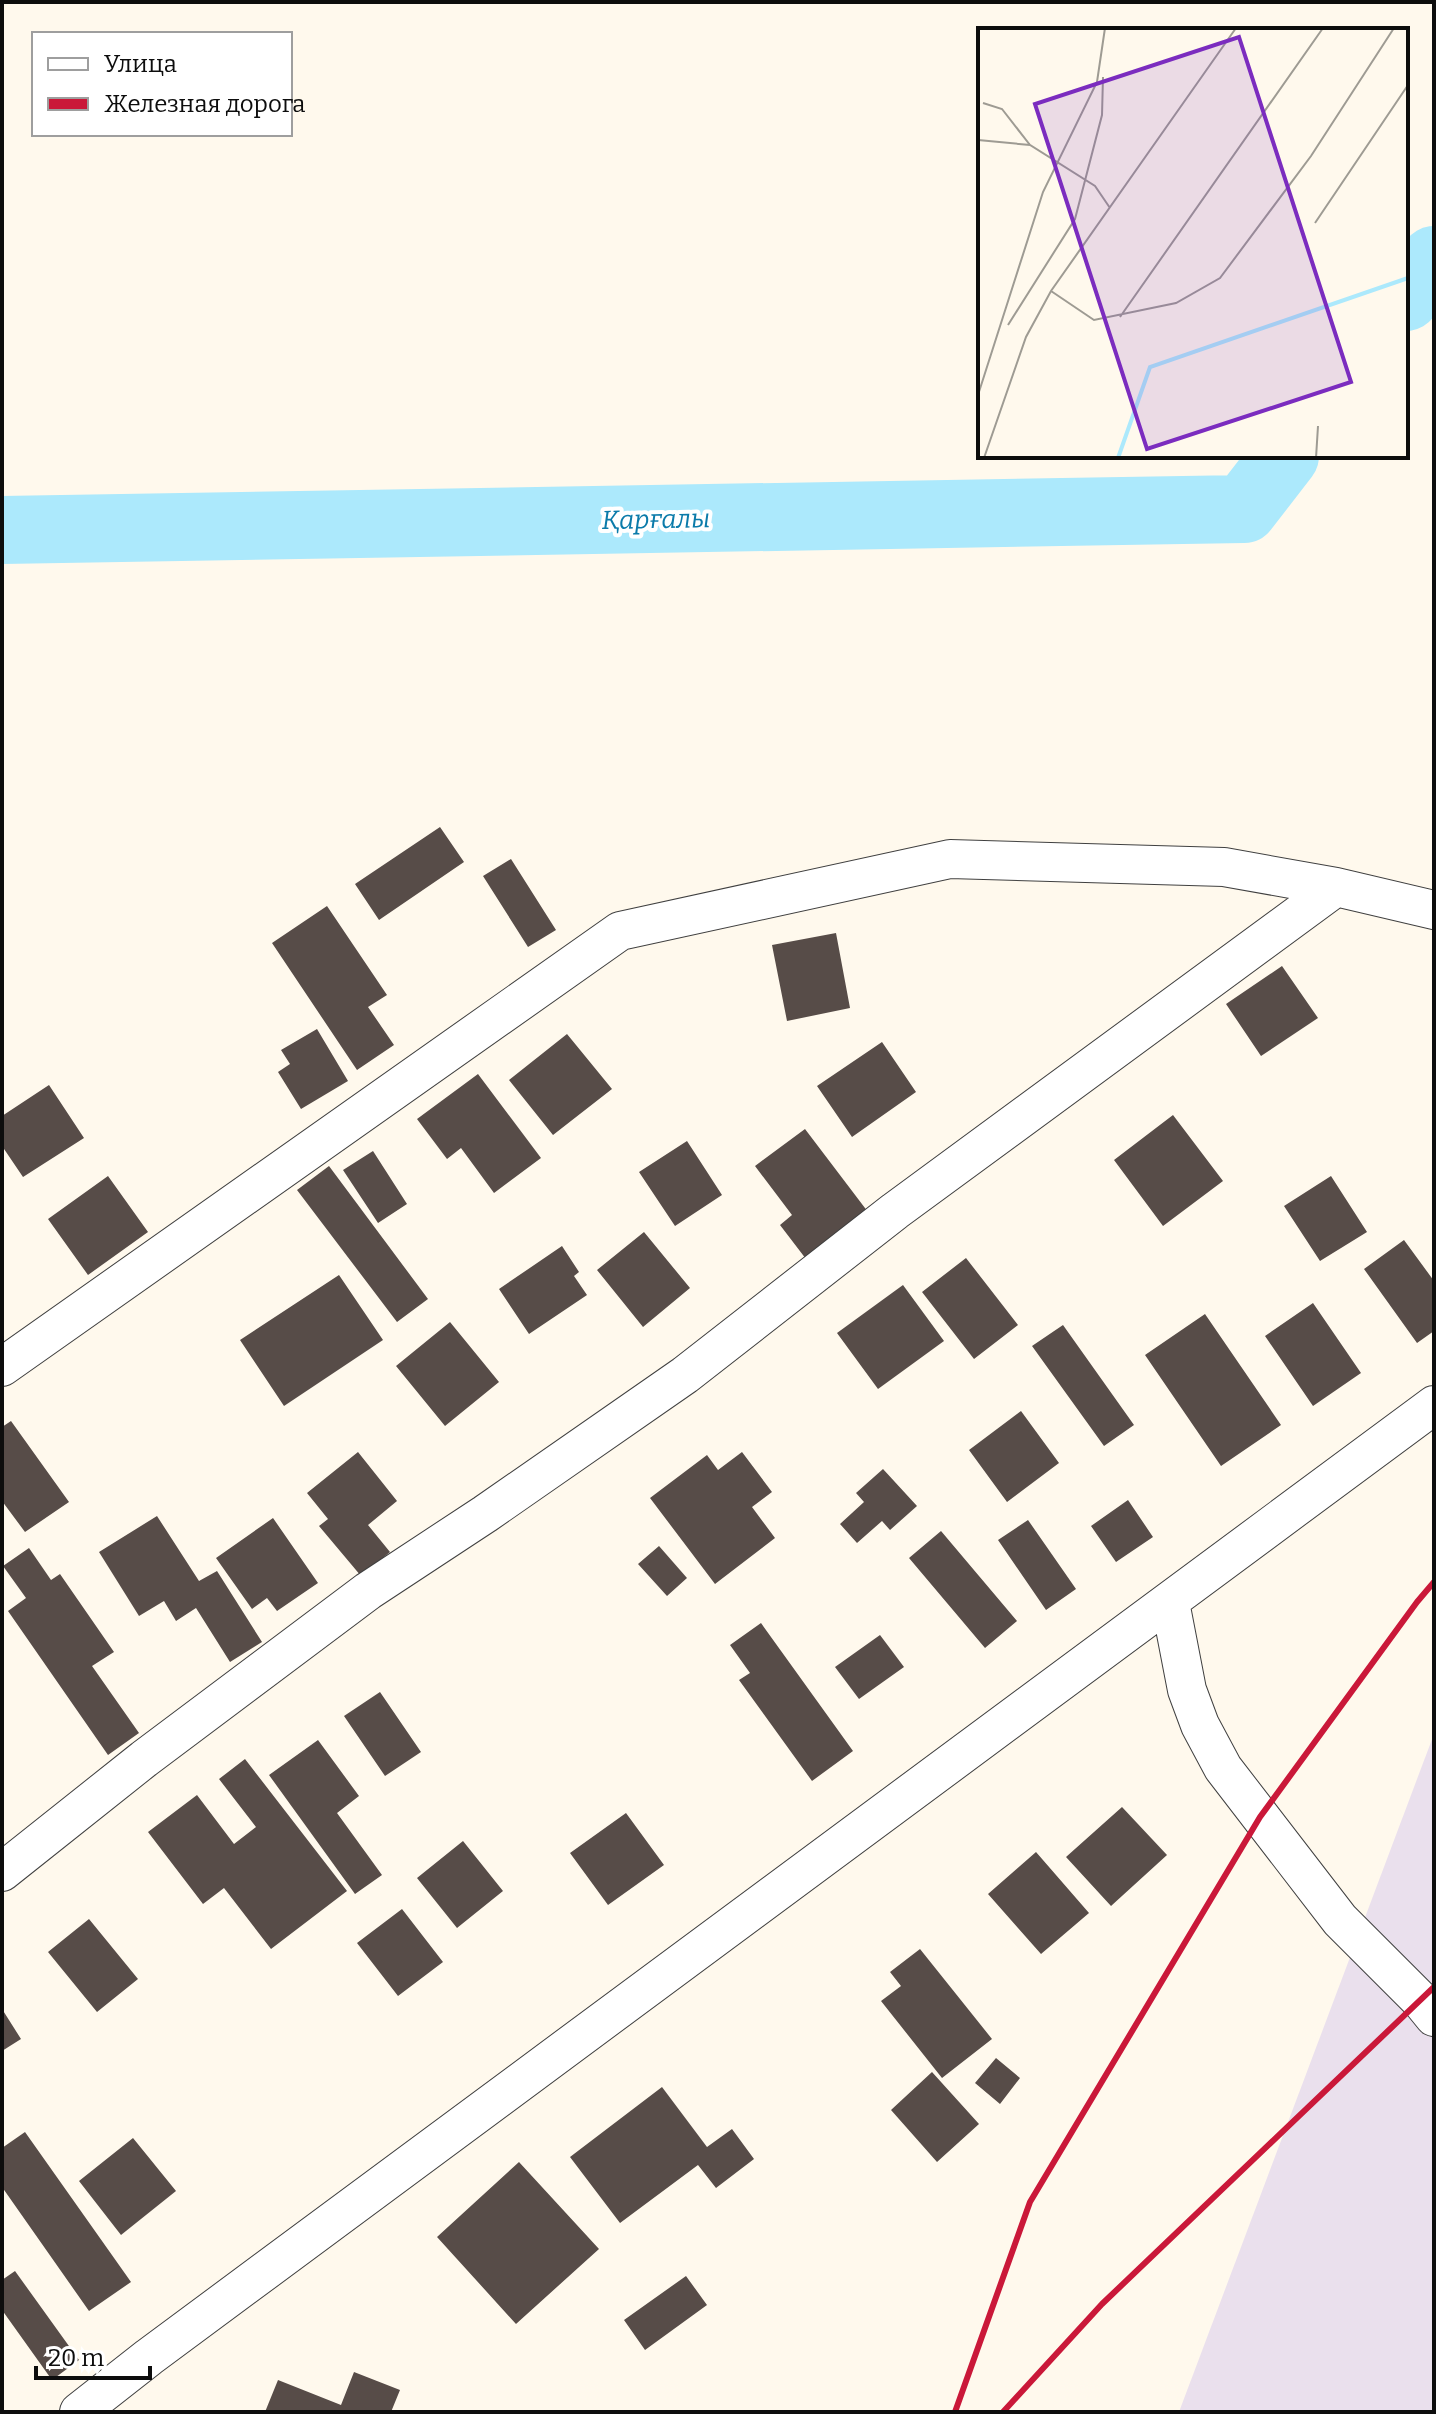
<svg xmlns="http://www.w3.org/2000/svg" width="1436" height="2414" font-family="Bitter,serif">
<rect width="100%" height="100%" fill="#fff9ed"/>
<path fill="#eae0ed" d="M1434,1734V2412H1179Z"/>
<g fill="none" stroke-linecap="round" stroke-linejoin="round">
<path stroke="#ace9fc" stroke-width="68" d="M1406,297L1434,260
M2,530L1244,509L1285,456"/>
</g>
<path fill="#574c48" d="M440,827L464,862L379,920L355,884Z
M511,859L556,930L528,947L483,876Z
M327,906L387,995L368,1007L394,1045L357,1070L272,943Z
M836,933L850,1008L787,1021L772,945Z
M1282,966L1318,1018L1261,1056L1226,1004Z
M317,1029L348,1081L301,1109L278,1072L290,1064L281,1050Z
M567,1034L612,1089L553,1135L509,1080Z
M882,1042L916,1092L852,1137L817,1086Z
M478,1074L541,1158L494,1193L461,1148L447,1159L417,1119Z
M49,1085L84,1138L23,1177L2,1146V1116Z
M1173,1115L1223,1181L1163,1226L1114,1160Z
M805,1129L868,1212L806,1259L780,1225L792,1215L755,1166Z
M687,1141L722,1195L675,1226L639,1172Z
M373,1151L407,1204L378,1223L343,1170Z
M329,1166L428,1299L397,1322L297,1190Z
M108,1176L148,1232L88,1275L48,1219Z
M1331,1176L1367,1232L1320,1261L1284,1206Z
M644,1232L690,1288L643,1327L597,1270Z
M1404,1240L1434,1281V1331L1417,1343L1364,1269Z
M562,1246L579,1272L574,1276L587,1295L529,1334L499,1289Z
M966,1258L1018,1325L974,1359L922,1292Z
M339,1275L383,1340L284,1406L240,1340Z
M903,1285L944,1341L878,1389L837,1333Z
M1313,1303L1361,1373L1313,1406L1265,1336Z
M1205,1314L1281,1425L1221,1466L1145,1355Z
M450,1322L499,1382L445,1426L396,1366Z
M1063,1325L1134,1425L1104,1446L1032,1346Z
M1021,1411L1059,1463L1007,1502L969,1450Z
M11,1421L69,1502L25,1532L2,1501V1427Z
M358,1452L397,1501L368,1525L390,1552L361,1576L319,1526L328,1519L307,1493Z
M742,1452L772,1492L752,1507L775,1538L715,1584L650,1498L707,1455L718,1470Z
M883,1469L917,1506L890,1530L882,1521L857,1543L840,1524L864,1502L856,1493Z
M1128,1500L1153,1537L1116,1562L1091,1526Z
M157,1516L199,1581L217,1571L262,1642L230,1662L196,1608L176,1621L164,1601L139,1616L99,1552Z
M273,1518L318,1583L277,1611L267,1598L252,1609L216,1558Z
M1028,1520L1076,1589L1046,1610L998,1540Z
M941,1531L1017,1621L985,1648L909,1558Z
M659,1546L687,1578L667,1596L638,1564Z
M29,1548L51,1580L60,1574L114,1652L92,1666L139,1733L108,1755L8,1611L26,1598L3,1566Z
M761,1623L853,1751L812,1781L739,1680L750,1673L730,1645Z
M880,1635L904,1667L859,1699L835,1667Z
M380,1692L421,1752L385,1776L344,1716Z
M318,1740L359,1796L337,1813L382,1875L355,1894L269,1775Z
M245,1759L347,1891L271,1949L224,1888L203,1904L148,1832L197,1795L234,1844L256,1827L219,1779Z
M1122,1807L1167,1855L1111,1906L1066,1857Z
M626,1813L664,1865L608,1905L570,1853Z
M463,1841L503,1891L457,1928L417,1878Z
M1036,1852L1089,1913L1041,1954L988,1894Z
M402,1909L443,1962L398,1996L357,1943Z
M89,1919L138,1979L97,2012L48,1952Z
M920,1949L992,2039L942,2078L881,2001L901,1986L890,1972Z
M2,2009L21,2039L2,2051Z
M996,2058L1020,2078L1000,2104L975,2083Z
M932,2072L979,2124L937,2162L891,2110Z
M662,2087L707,2147L732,2129L754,2159L716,2188L698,2165L620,2223L570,2157Z
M25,2132L131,2282L89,2311L2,2187V2148Z
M133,2138L176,2191L121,2235L79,2181Z
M519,2162L599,2249L516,2324L437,2237Z
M15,2271L79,2360L52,2380L2,2310V2280Z
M686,2276L707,2305L645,2350L624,2320Z
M354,2372L400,2390L391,2412H265L278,2380L341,2405Z"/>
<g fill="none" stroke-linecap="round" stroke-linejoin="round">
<defs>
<path id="minor" d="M2,1367L620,931L950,859L1224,867L1336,887L1434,910
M1170,1602L1187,1690L1200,1725L1223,1768L1340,1920L1421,2001L1434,2017
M2,1872L144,1759L368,1591L485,1514L685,1375L895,1211L1336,887
M79,2412L149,2357L1434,1405"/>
</defs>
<use href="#minor" stroke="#404040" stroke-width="40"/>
<use href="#minor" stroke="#fff" stroke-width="38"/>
<path stroke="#ca1839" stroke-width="6" d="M955,2412L1030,2202L1260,1817L1417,1602L1434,1582
M1003,2412L1102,2304L1434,1987"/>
</g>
<g text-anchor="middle" stroke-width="8" stroke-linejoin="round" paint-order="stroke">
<g font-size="26" font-style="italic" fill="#0b7baa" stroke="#fff">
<text transform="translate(656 519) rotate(-1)" y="9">Қарғалы</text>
</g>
</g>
<g transform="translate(978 28)">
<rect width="430" height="430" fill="#fff9ed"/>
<path fill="none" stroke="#ace9fc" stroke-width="4" d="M140,430L172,339L430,250"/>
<path fill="none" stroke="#9e9b93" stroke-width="2" d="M5,75L24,81L52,117M0,112L52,117L117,158L132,180M337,195L430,57M73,263L116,292L198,275L242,250L333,128L416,0M142,289L345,0M30,297L97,191L124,87L125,49M0,367L65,164L119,54L127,0M6,430L48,309L73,263L258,0M338,430L340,398"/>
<path fill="#7b2cbf" fill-opacity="0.15" stroke="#7b2cbf" stroke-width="4" d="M261,9L373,354L169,421L57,76Z"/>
<rect width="430" height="430" fill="none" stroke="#0d0d0d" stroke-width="4"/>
</g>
<rect width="1436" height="2414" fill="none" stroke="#0d0d0d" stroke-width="8"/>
<rect x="32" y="32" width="260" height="104" fill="#ffffff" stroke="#9e9e9e" stroke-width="2"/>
<rect x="48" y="58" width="40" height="12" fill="#ffffff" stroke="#9e9e9e" stroke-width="2"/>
<text x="104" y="72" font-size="24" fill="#0d0d0d">Улица</text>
<rect x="48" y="98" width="40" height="12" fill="#ca1839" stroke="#9e9e9e" stroke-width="2"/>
<text x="104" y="112" font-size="24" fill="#0d0d0d">Железная дорога</text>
<path d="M36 2366v12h114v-12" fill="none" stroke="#0d0d0d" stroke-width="4"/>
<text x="48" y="2366" font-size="24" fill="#0d0d0d" stroke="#ffffff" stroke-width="6" paint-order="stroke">20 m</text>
</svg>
